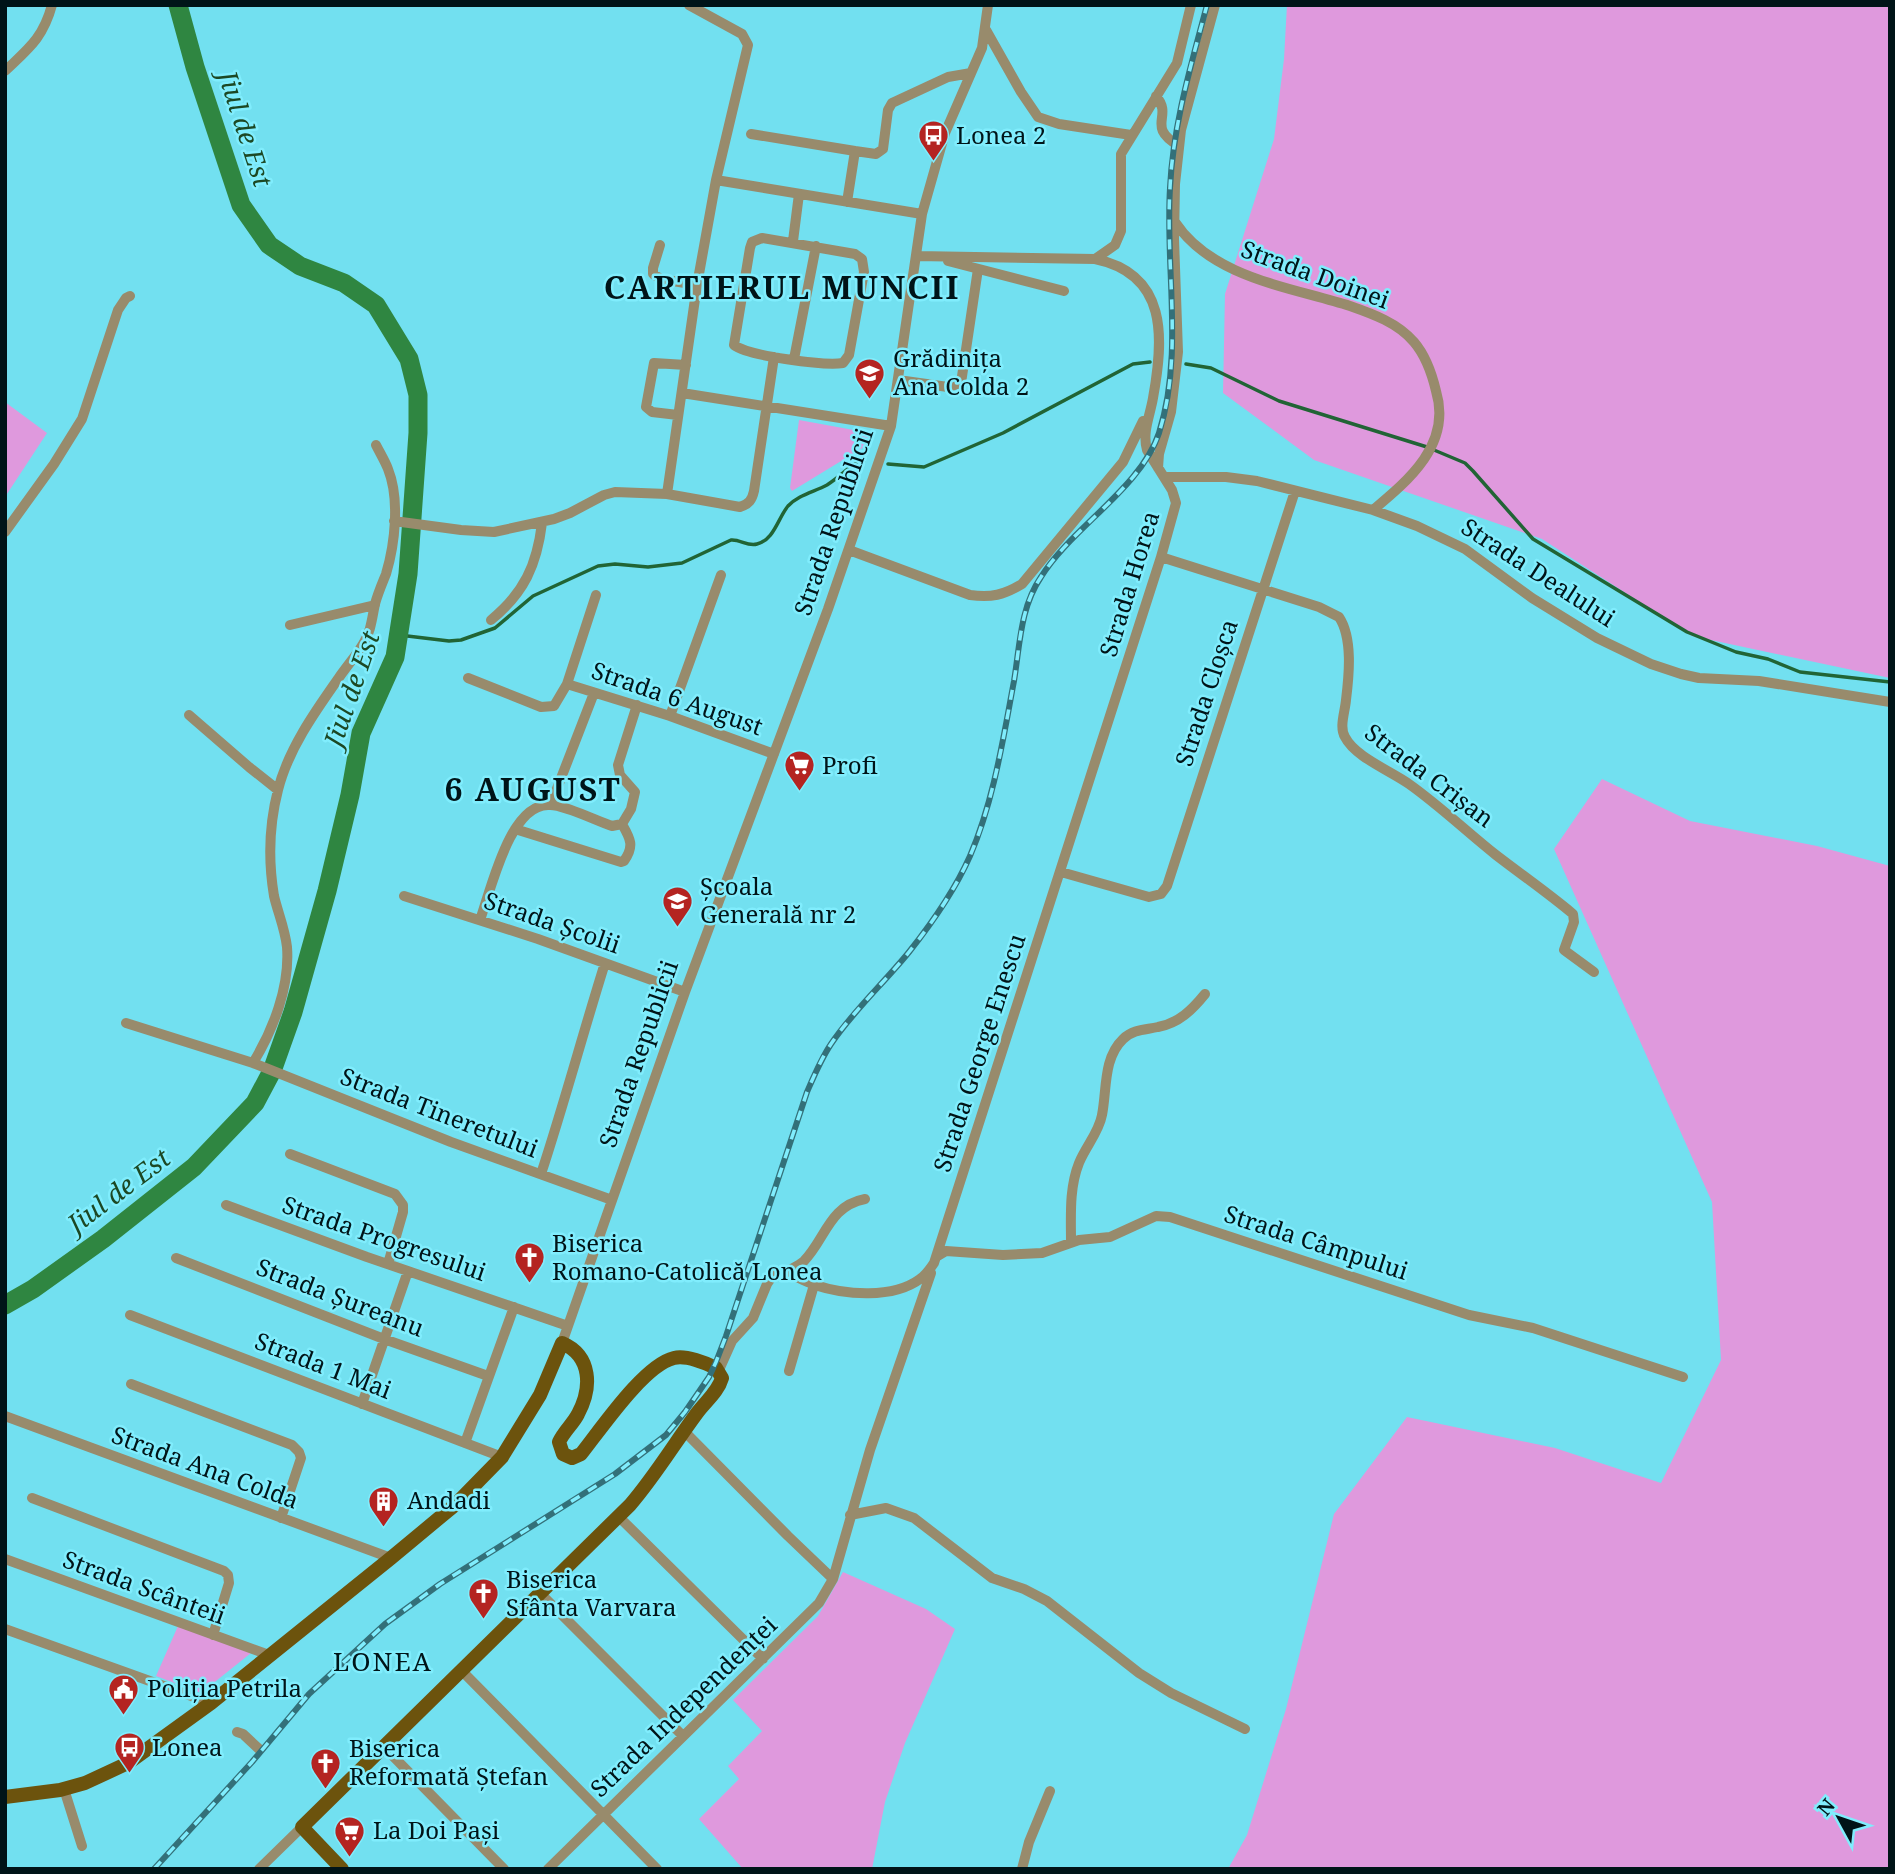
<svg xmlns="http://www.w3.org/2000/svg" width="1895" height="1874" font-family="'Noto Serif',serif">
<rect width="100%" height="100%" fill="#72e0f0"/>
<path fill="#df99dd" d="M1287,5H1890V678L1692,636L1542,539L1314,460L1223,393L1225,294L1274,139L1284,59Z
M5,402L47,433L5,497Z
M799,420L870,433L873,436L869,444L792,491L790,488Z
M1602,779L1690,821L1817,846L1890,866V1869H1228L1247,1835L1286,1709L1334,1514L1407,1417L1555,1448L1661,1483L1721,1360L1712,1202L1554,849Z
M843,1572L926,1609L955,1629L905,1743L885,1802L872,1869H743L699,1819L739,1779L728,1766L762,1731L733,1700L818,1616Z
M178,1626L251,1653L201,1693L156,1676Z"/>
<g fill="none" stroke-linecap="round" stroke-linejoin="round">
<path stroke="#216435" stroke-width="3.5" d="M1186,364L1211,368L1279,401L1427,447
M1434,450L1465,463L1473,471L1533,539L1687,632L1736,652L1768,659L1800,672L1890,682
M888,464L924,467L1003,433L1133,364L1150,362
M399,635L449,641L461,640L495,628L533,596L598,566L615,564L648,567L682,563L731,540C740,539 748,547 757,544C774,540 778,518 788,506C798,495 814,492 827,485C838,478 847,469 858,461H864"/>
<path stroke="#2f8641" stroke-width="19" d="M5,1305L33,1289L103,1239L194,1167L255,1103L272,1071L293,1012L327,891L350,795L361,733L395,657L408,574L418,433V395L409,359L376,305L344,283L300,266L269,245L241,205L195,67L178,5"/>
<path stroke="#988b6c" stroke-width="10" d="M986,30L1021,92L1038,117L1059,124L1131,135
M5,71C29,48 43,38 52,5
M1156,96C1174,117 1145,126 1179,146
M751,134L855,151
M716,180L922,214
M847,202L855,151L876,154L883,149L888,110L892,103L948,77L971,73
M1175,222C1212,278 1291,287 1350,306C1373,314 1398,323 1414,342C1426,356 1432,374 1436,391C1452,444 1409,480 1373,510
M762,238L855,254L862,259L864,272L849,355L843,363C825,366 748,356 734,345L750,248L752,242Z
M793,241L799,194
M660,245L653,268V274L661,279L697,285
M917,256L1095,259L1115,245L1121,231V154L1177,63L1191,5
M948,261L1064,291
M794,359L816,246
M898,380L948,387L961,383L978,269
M682,393L891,426
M678,415L652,412L646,407L654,363L686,365
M1158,468L1159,454L1171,412L1178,352L1174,239L1175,184L1181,130L1215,5
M1165,477H1226L1257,481L1373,510L1417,526L1465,549L1532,598L1597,638L1651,664L1681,674L1699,678L1759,681L1890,702
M667,494L697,285L716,180L748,45L742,34L689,5
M394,521L461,530L494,532L554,519L570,513L604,495L615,492L667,494L740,507C749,504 752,500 754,491L774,357
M5,532L54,464L82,419L118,310L126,298L130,296
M849,550L970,595C991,598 1004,595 1022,584L1123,462L1143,421
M1161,557L1319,607L1339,617C1353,638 1349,676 1346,700C1345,712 1339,727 1345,737C1355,757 1391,771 1409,784C1440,806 1467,832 1496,855C1522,875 1548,893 1573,914L1574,922L1564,950L1594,972
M491,620C524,593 537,565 542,523
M290,625L375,605
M468,678L541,707L554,706L567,684L596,595
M567,684L670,716L774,754
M189,715L249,767L278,790
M670,716L721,575
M551,804L594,693
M515,829L621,862L624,861C635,846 630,838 622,824
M1061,872L1149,897L1161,894L1167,886L1295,491
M404,896L538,939L685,992
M480,920C491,890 510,802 550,805C565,805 597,821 612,826L622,824L631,809L635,792L620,775L618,765L637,705
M126,1023L253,1063L451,1142L612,1200
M253,1063C273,1030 290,987 287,947C285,929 278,913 274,896C268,860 269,825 278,790C288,750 314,713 338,679C346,667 356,656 363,644C371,632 372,618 375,604C378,593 382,584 386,574C395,544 400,499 388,469C385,461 380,453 376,445
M290,1154L395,1194L403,1205V1212L388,1264
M541,1174C564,1104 583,1033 605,963
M226,1205L367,1257L568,1326
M1071,1242C1071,1216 1069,1188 1079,1163C1086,1146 1099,1132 1102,1115C1107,1090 1103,1058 1123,1039C1134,1029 1145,1030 1158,1027C1179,1023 1192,1010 1205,994
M936,1257L946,1251L1003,1255L1042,1253L1079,1240L1110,1237L1156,1216L1170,1217L1469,1315L1533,1328L1683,1377
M176,1258L384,1339L488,1376
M785,1273C791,1269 798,1266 804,1261C826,1238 829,1206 865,1199
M130,1315L502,1457
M562,1343L685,992L828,609L891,426L922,214L945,133L982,48L988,5
M719,1370L732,1341L753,1318L767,1284L774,1274C789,1271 801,1280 815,1285C845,1295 893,1299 920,1279C926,1275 930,1269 934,1263L1161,557L1176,503L1172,490L1147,450C1142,432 1150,416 1153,398C1164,338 1168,274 1095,259
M789,1371L814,1285
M131,1384L292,1445L299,1452L301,1458L281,1518
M362,1404L408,1271
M5,1416L391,1558
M685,1432L788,1536L833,1579
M465,1443L514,1307
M32,1498L224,1571L228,1575L229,1583L213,1635
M850,1515L886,1508L914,1518L992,1578L1024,1589L1047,1601L1139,1673L1171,1693L1245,1729
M619,1517L763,1659
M5,1559L269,1655
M541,1594L683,1736
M5,1629L211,1703
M462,1671L657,1869
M237,1732L243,1734L259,1749
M384,1747L504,1869
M64,1789L82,1846
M259,1869L302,1827
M548,1869L819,1603L833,1579L870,1450L931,1273
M1022,1869L1029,1842L1050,1791"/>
<path stroke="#6c530d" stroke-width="14" d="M5,1797L60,1790L85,1783L128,1763L211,1703L391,1558L456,1504L502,1457L540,1395L562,1343C592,1356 592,1388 578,1414C573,1424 564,1431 559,1442L563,1454L572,1458L581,1454C601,1429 644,1365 674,1358C686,1355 706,1363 716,1368L722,1378C718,1392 706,1401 697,1413C674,1444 655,1476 630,1505L302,1827L342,1869"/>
<defs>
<path id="rail" d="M154,1869L252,1762L309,1694L385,1624L440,1584L615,1474L666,1435L685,1412L709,1377L716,1362L726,1336L807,1092C814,1076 821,1059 831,1044C853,1011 884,983 909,952C932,923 955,890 970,856C994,800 1003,739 1014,681C1020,645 1020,608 1041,577C1071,528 1141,488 1159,433C1184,354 1165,269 1170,188C1173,125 1191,65 1207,5"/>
</defs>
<use href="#rail" stroke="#337079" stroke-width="6"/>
<use href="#rail" stroke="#80edfd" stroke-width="3.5" stroke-dasharray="10" stroke-linecap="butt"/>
</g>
<defs>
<symbol id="bus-pin" viewBox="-11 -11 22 30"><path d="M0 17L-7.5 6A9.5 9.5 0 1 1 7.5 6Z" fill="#b42421" stroke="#80edfd"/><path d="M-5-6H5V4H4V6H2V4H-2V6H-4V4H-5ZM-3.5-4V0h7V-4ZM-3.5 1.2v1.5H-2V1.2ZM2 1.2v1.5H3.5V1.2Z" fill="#fff"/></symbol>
<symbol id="school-pin" viewBox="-11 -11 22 30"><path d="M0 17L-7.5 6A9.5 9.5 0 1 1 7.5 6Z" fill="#b42421" stroke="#80edfd"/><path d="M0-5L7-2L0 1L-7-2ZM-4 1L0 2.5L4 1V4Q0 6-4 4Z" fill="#fff"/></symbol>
<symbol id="supermarket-pin" viewBox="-11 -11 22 30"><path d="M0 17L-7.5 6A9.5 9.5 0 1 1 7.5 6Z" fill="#b42421" stroke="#80edfd"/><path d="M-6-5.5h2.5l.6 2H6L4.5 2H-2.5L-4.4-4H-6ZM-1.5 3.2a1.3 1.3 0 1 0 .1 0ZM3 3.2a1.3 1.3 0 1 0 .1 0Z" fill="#fff"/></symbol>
<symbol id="church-pin" viewBox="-11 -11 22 30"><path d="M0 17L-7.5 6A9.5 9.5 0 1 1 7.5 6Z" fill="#b42421" stroke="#80edfd"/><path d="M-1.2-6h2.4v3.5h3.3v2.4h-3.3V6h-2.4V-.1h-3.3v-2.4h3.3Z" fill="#fff"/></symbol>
<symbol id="building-pin" viewBox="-11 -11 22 30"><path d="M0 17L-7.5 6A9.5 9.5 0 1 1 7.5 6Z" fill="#b42421" stroke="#80edfd"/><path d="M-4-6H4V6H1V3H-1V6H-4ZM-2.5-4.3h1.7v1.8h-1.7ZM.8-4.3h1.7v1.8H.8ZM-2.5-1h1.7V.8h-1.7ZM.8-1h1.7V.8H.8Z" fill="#fff"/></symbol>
<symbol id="civic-pin" viewBox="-11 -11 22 30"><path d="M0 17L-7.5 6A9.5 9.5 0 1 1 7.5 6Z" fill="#b42421" stroke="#80edfd"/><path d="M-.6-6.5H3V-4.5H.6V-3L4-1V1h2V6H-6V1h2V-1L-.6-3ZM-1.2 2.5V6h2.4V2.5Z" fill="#fff"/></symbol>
</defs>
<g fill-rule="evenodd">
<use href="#bus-pin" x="916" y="118" width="35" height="47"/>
<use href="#school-pin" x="852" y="356" width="35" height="47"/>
<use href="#supermarket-pin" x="782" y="748" width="35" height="47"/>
<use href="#school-pin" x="660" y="884" width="35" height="47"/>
<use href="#church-pin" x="512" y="1240" width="35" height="47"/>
<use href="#building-pin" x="366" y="1484" width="35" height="47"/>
<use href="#church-pin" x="466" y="1576" width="35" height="47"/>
<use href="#civic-pin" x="106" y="1672" width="35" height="47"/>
<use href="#bus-pin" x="112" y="1730" width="35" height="47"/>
<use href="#church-pin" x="308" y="1746" width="35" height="47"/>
<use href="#supermarket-pin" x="332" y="1814" width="35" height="47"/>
</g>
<g text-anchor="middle" stroke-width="5" stroke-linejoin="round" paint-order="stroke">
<g font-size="24" fill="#001418" stroke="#80edfd" text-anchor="start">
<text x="956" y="144">Lonea 2</text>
<text x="893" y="367">Grădinița<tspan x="893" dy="28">Ana Colda 2</tspan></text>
<text x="822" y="774">Profi</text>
<text x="700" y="895">Școala<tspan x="700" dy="28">Generală nr 2</tspan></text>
<text x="552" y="1252">Biserica<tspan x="552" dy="28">Romano-Catolică Lonea</tspan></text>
<text x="407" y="1509">Andadi</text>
<text x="506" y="1588">Biserica<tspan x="506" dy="28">Sfânta Varvara</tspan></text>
<text x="147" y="1697">Poliția Petrila</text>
<text x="152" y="1756">Lonea</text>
<text x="349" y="1757">Biserica<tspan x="349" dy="28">Reformată Ștefan</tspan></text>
<text x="373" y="1839">La Doi Pași</text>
</g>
<g font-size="24" fill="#001418" stroke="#80edfd">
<text transform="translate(1315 275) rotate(20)" y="8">Strada Doinei</text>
<text transform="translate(834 522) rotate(-71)" y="8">Strada Republicii</text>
<text transform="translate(1538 573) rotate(33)" y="8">Strada Dealului</text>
<text transform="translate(1130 584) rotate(-73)" y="8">Strada Horea</text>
<text transform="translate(1207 693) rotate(-72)" y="8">Strada Cloșca</text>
<text transform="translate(677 699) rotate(19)" y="8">Strada 6 August</text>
<text transform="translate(1429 776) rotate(37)" y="8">Strada Crișan</text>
<text transform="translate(552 923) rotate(19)" y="8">Strada Școlii</text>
<text transform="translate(980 1053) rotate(-72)" y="8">Strada George Enescu</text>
<text transform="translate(639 1054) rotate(-71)" y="8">Strada Republicii</text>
<text transform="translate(439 1113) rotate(21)" y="8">Strada Tineretului</text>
<text transform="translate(384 1239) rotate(19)" y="8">Strada Progresului</text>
<text transform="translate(1316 1243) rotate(18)" y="8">Strada Câmpului</text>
<text transform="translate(340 1298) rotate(21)" y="8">Strada Șureanu</text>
<text transform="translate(323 1366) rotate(21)" y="8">Strada 1 Mai</text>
<text transform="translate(205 1468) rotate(20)" y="8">Strada Ana Colda</text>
<text transform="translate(144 1588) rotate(20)" y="8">Strada Scânteii</text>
<text transform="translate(684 1707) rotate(-44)" y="8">Strada Independenței</text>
</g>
<g font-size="26" font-style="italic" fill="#1c4824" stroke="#80edfd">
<text transform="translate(245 129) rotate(72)" y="9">Jiul de Est</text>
<text transform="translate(352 689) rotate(-71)" y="9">Jiul de Est</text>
<text transform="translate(119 1191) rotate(-37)" y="9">Jiul de Est</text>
</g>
<g font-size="26" letter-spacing="2" fill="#001418" stroke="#80edfd">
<text x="383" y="1671">LONEA</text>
</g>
<g font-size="32" font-weight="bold" letter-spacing="2" fill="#001418" stroke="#80edfd">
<text x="782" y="299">CARTIERUL MUNCII</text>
<text x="533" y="801">6 AUGUST</text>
</g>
</g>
<rect width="1895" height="1874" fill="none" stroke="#001418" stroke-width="14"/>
<g transform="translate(1839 1818) rotate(310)" stroke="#80edfd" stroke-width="5" paint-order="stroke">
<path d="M0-5L12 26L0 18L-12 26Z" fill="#001418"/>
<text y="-10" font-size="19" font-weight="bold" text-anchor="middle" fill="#001418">N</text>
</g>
</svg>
